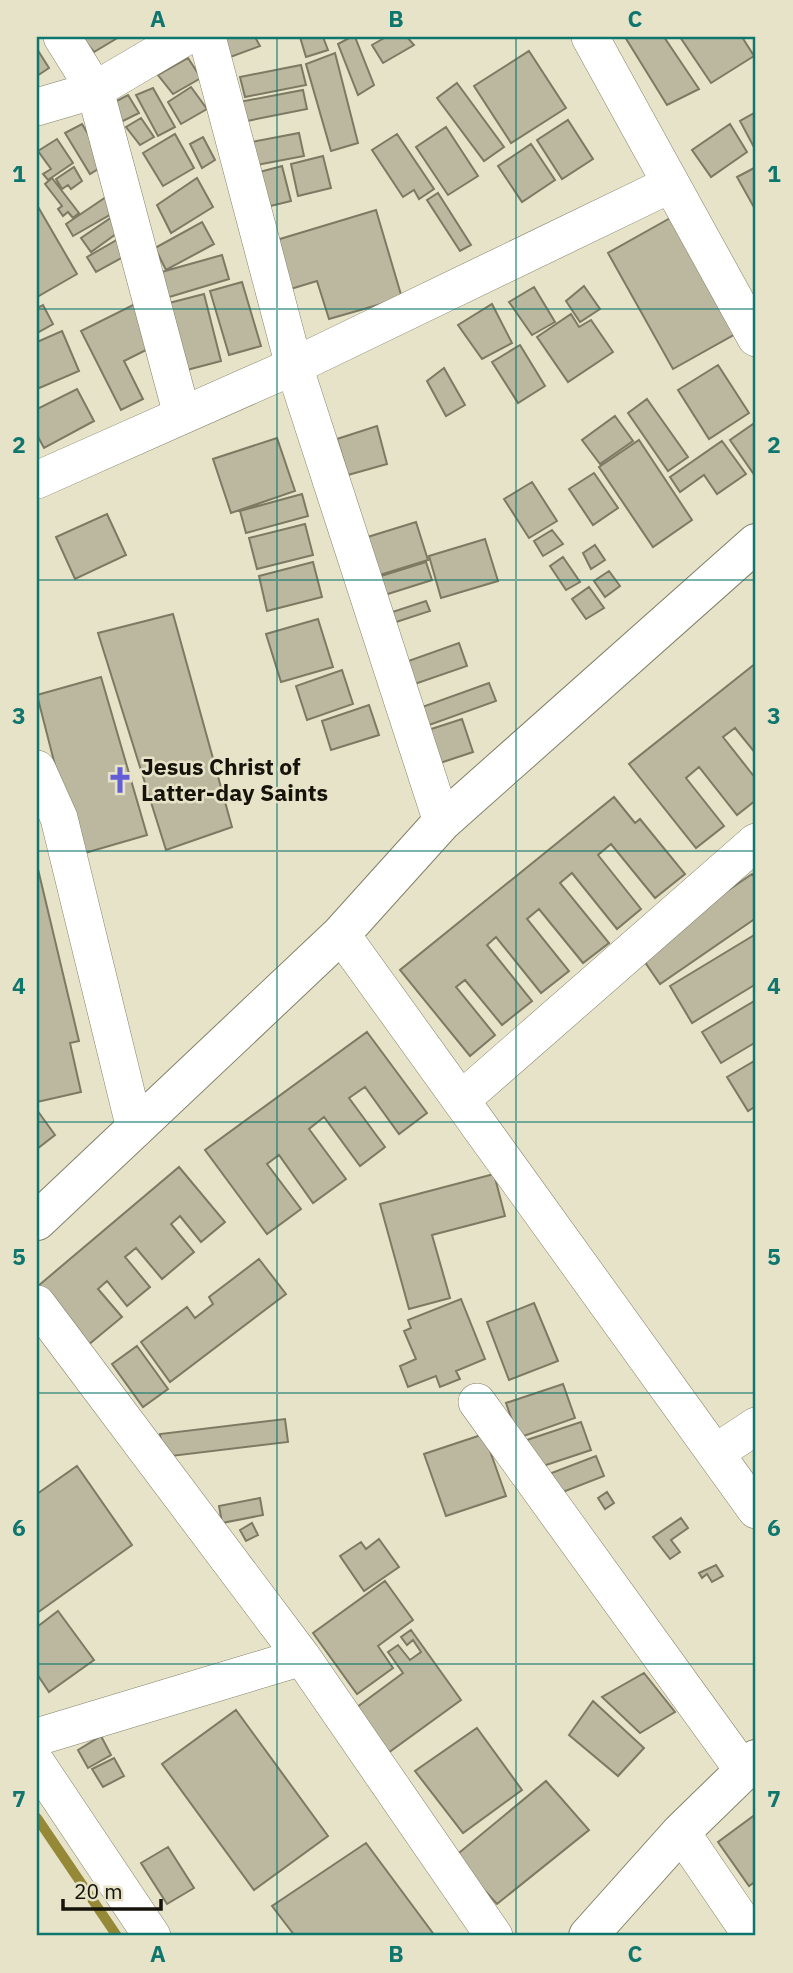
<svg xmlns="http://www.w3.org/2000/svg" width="793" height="1973" font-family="'IBM Plex Sans',sans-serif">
<rect width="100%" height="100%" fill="#e7e3c9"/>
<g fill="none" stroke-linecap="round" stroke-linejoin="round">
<path stroke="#958937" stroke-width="10" d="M37,1818L117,1936"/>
</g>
<path fill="#bbb89f" stroke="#7d7962" stroke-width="2" d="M81,37H119L94,52Z
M218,37H255L260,46L225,59Z
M300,37H323L328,50L306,57Z
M351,37H355L374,85L358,95L338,44Z
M386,37H407L414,45L383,63L372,45Z
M625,37H664L699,89L667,105Z
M680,37H742L754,56L711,83Z
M37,49L49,68L37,76Z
M529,51L566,108L511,143L474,86Z
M335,53L358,143L331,151L306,64Z
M188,58L201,78L173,94L158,75Z
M301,65L306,85L245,97L240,77Z
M457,83L504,147L484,161L437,98Z
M191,87L207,109L181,124L168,102Z
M153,88L175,127L158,136L136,95Z
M303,90L307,109L237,123L234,103Z
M128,95L139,113L119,123L109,105Z
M756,112V151L740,121Z
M141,118L154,137L140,145L126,127Z
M568,120L593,159L562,179L537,140Z
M82,124L106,164L90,174L65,133Z
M730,124L747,152L711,177L692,150Z
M446,127L478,176L448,195L416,147Z
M299,133L304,156L246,167L241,144Z
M175,134L194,168L163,186L143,153Z
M397,134L434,189L419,199L414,190L403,197L372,150Z
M203,137L215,160L202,168L190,144Z
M57,139L73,163L48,180L43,174L51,169L38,151Z
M531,144L555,180L522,202L498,166Z
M323,156L331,188L298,196L291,164Z
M282,166L291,201L254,210L245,176Z
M74,167L82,181L71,189L68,185L62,189L56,179Z
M756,167V211L737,177Z
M52,178L79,213L73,218L68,212L63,216L58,209L62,206L45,184Z
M197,178L213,207L171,233L157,205Z
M438,193L471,245L460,251L427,200Z
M106,197L120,209L73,236L66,224Z
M37,205L77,274L37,297Z
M376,210L402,298L329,319L317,281L284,291L270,242Z
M118,213L127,226L91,252L81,238Z
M672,217L737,333L673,369L608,253Z
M202,222L214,244L166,270L155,248Z
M127,234L136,250L96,272L87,257Z
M222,255L229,279L166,298L158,273Z
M242,282L261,346L229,355L210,291Z
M584,286L600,309L580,322L566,301Z
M534,287L555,322L532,335L509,302Z
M204,294L221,361L183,371L165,304Z
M139,302L160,343L124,361L143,399L121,410L81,331Z
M492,304L512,343L482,359L458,325Z
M43,305L53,324L37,333V308Z
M571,314L579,327L591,320L613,352L568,382L537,337Z
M62,331L79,371L37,389V342Z
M520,345L545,386L518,403L492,362Z
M718,365L749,413L709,439L678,390Z
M444,368L465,405L446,416L427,381Z
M77,389L94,421L44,448L37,435V409Z
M647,399L688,457L668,471L628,413Z
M615,416L633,441L600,464L582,440Z
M756,422V471L753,473L730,440Z
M377,426L387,464L348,475L337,439Z
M277,438L295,491L231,513L213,459Z
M639,440L692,520L653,547L599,467Z
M722,441L746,474L717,494L704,475L680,492L670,477Z
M594,473L618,508L593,525L569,489Z
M532,482L557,521L529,538L504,499Z
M302,494L308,516L246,533L240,511Z
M107,514L126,555L75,579L56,537Z
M416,522L428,560L370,578L358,540Z
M305,524L313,555L257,569L249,538Z
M552,530L563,544L543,556L534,541Z
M485,539L498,581L441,598L429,556Z
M595,545L605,560L591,569L583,553Z
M563,557L580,582L566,590L550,566Z
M313,562L322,597L267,611L259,576Z
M426,562L432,580L372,599L365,581Z
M609,571L620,586L605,597L594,581Z
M589,587L604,608L586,619L572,599Z
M426,601L430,611L384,626L380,616Z
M173,614L232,827L166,850L98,633Z
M318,619L333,667L281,682L266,634Z
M459,643L467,666L406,687L397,665Z
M756,663V754L735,728L723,737L756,779V800L737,815L699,767L686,778L724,826L696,848L629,764Z
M342,670L353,704L307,720L296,686Z
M101,677L147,835L78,855L37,695Z
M489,683L496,701L418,729L411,711Z
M369,705L379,735L331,750L322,721Z
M462,719L473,752L431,766L419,733Z
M614,797L635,823L640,819L685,874L655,898L611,844L598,855L641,909L617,929L572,873L560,883L609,943L583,963L539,909L527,919L569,971L541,993L496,937L487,945L532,1001L502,1025L465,980L456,987L495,1035L470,1056L400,970Z
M37,865L79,1041L70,1043L81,1092L37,1102Z
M752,874L756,879V918L660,984L638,952Z
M756,934V984L692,1023L670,986Z
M756,1000V1042L721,1063L702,1032Z
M367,1032L427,1113L399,1134L365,1087L349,1098L385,1147L360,1166L324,1117L309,1129L346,1179L313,1203L279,1155L267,1164L301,1209L267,1234L205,1150Z
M756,1060V1106L748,1111L727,1077Z
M37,1110L55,1135L37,1149Z
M179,1167L225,1222L201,1242L180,1216L171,1224L194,1252L162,1279L136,1248L125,1257L150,1287L127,1306L107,1281L98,1289L122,1317L88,1345L38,1286Z
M494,1174L505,1216L432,1235L450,1298L409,1309L380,1204Z
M259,1259L286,1294L170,1382L141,1342L187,1307L195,1318L213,1304L209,1297Z
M461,1299L485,1359L456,1371L460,1379L440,1387L436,1376L408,1387L400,1366L416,1359L404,1331L411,1328L408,1320Z
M534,1303L558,1361L509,1380L487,1322Z
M137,1346L168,1389L143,1407L112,1364Z
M563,1384L575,1418L518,1438L506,1403Z
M285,1419L288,1442L163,1457L160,1434Z
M581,1422L591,1450L531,1470L521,1442Z
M484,1434L506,1496L446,1516L424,1454Z
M596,1456L604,1476L550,1497L541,1477Z
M77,1466L132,1545L37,1613V1494Z
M607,1492L614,1503L605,1509L598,1498Z
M260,1498L263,1515L222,1523L219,1506Z
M681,1518L688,1528L671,1540L680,1552L670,1559L653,1537Z
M252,1523L258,1535L246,1541L240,1530Z
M379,1539L399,1567L364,1591L340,1556L361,1542L366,1549Z
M716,1565L723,1576L712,1582L707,1574L702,1578L699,1573Z
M385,1581L413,1620L378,1646L393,1668L357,1694L313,1633Z
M58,1611L94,1660L49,1692L37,1674V1627Z
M411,1630L461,1700L381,1758L349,1713L403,1673L388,1652L398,1645L410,1660L421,1652L413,1640L407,1645L401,1637Z
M644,1673L675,1712L640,1733L602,1697Z
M593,1701L644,1748L618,1776L569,1735Z
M236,1710L328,1836L254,1890L162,1764Z
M477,1728L522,1790L463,1833L415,1771Z
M101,1736L111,1755L88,1768L78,1750Z
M114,1758L124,1776L103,1787L92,1769Z
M546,1781L589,1830L497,1904L454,1857Z
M756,1814V1881L749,1886L718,1842Z
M366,1843L435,1936H295L272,1906Z
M168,1847L194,1888L167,1904L141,1863Z"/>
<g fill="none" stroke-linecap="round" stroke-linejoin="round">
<defs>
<path id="street" d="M62,37L95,90L182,415
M207,37L294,366L442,822
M590,37L756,338
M37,107L95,90L185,37
M37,480L294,366L671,184
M37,769L59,818L135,1129
M341,934L756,1510
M461,1100L756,842
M37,1304L302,1657L494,1936
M477,1402L743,1770
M715,1453L756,1426
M37,1737L302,1657
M37,1764L152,1936
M681,1832L752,1936"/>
<path id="secondary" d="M37,1221L341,934L442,822L756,543
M588,1936L681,1832L756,1759"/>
</defs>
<use href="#street" stroke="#838069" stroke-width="38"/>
<use href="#secondary" stroke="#838069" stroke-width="40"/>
<use href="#street" stroke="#fff" stroke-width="37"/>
<use href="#secondary" stroke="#fff" stroke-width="38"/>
</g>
<path fill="none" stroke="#0f766e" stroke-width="2" stroke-opacity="0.55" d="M277,37V1936M516,37V1936M37,309H756M37,580H756M37,851H756M37,1122H756M37,1393H756M37,1664H756"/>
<defs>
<symbol id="church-bare" viewBox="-9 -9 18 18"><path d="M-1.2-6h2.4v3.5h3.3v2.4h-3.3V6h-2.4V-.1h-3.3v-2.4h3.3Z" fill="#635dd6" stroke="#e7e3c9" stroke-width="2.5" paint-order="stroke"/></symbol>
</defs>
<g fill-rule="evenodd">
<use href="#church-bare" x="101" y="761" width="38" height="38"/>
</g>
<g text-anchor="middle" stroke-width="5" stroke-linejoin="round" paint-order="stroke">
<g font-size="23" font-weight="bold" fill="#15130a" stroke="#e7e3c9" text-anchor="start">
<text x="141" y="775">Jesus Christ of<tspan x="141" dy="26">Latter-day Saints</tspan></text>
</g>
</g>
<rect width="793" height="1973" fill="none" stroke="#e7e3c9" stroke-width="77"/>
<path d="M63 1899v10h98v-10" fill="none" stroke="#15130a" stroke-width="3.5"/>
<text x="74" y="1899" font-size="21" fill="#15130a" stroke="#e7e3c9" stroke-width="5" paint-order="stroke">20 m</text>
<rect x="38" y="38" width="716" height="1896" fill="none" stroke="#0f766e" stroke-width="2.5"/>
<g font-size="23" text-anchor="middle" font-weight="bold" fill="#0f766e">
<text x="158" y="27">A</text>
<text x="396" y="27">B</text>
<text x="635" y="27">C</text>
<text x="19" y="182">1</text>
<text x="774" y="182">1</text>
<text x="19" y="453">2</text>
<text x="774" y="453">2</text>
<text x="19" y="724">3</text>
<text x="774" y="724">3</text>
<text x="19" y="994">4</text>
<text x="774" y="994">4</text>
<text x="19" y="1265">5</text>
<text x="774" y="1265">5</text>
<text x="19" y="1536">6</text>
<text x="774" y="1536">6</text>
<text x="19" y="1807">7</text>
<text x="774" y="1807">7</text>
<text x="158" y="1962">A</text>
<text x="396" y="1962">B</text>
<text x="635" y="1962">C</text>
</g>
</svg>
